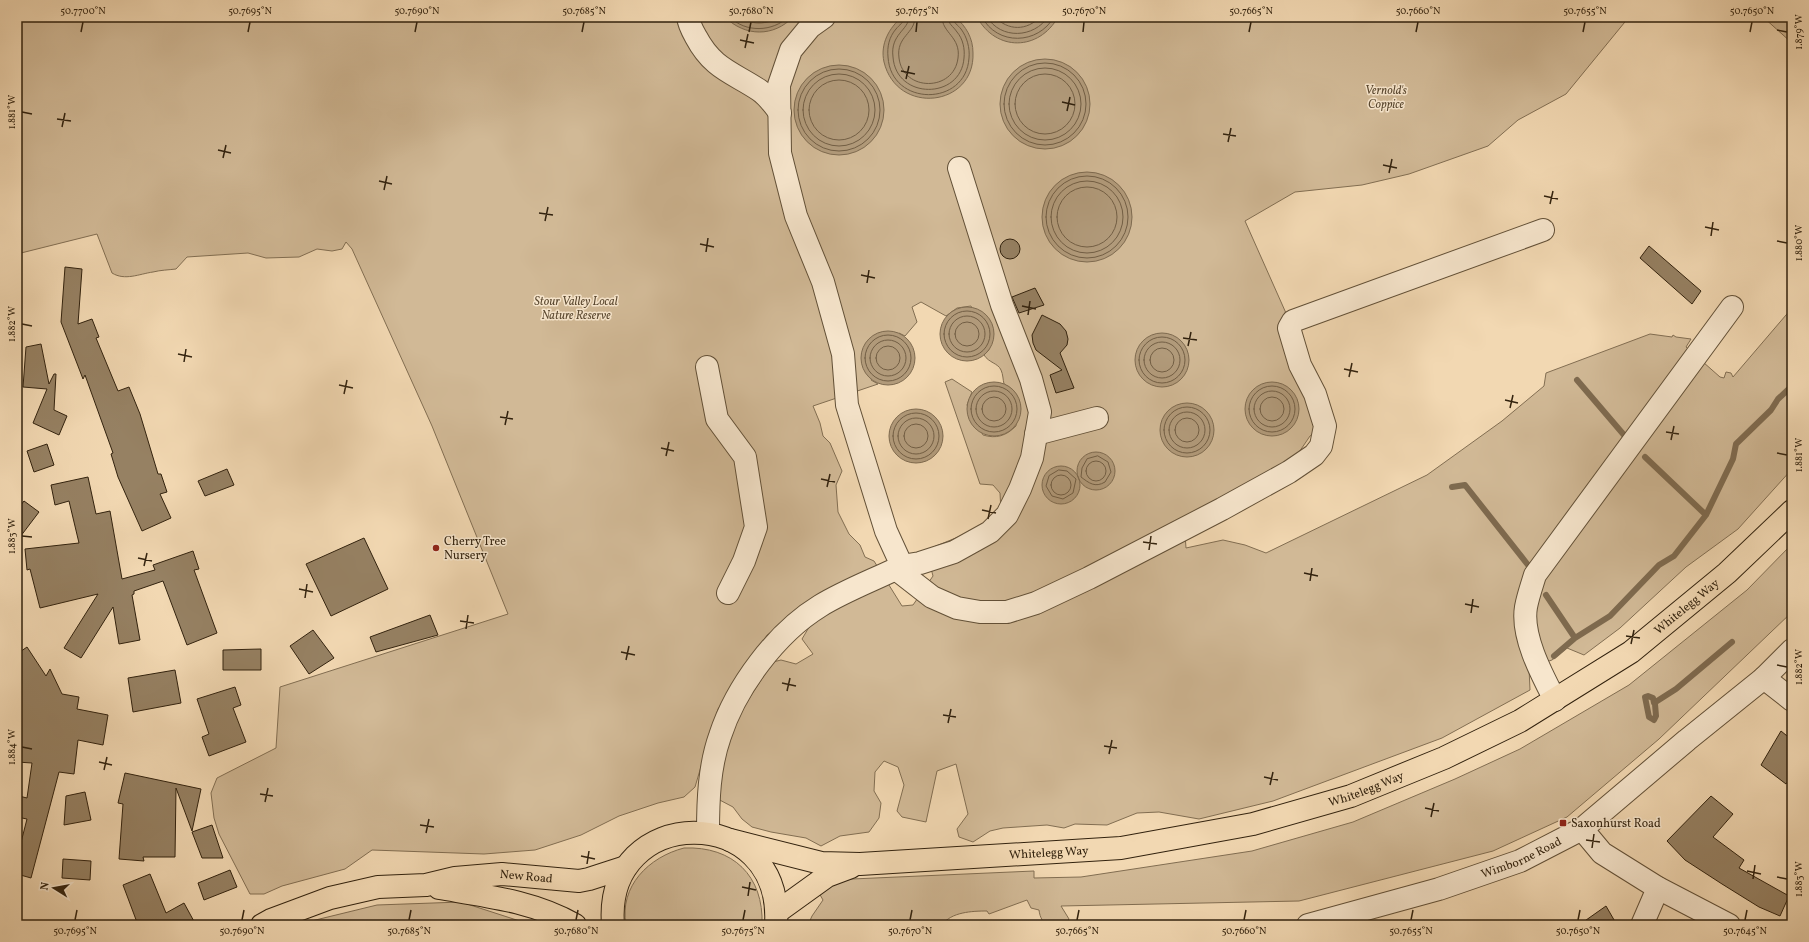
<svg xmlns="http://www.w3.org/2000/svg" width="1809" height="942" font-family="Vollkorn,serif">
<rect width="100%" height="100%" fill="#f2d8b2"/>
<filter id="stains"><feTurbulence type="fractalNoise" baseFrequency=".005" numOctaves="4"/><feColorMatrix values="0 0 0 0 .2 0 0 0 0 .09 0 0 0 0 .02 0 0 0 .5 -.17"/></filter>
<radialGradient id="worn" r=".72"><stop offset=".6" stop-color="#630" stop-opacity="0"/><stop offset="1" stop-color="#630" stop-opacity=".3"/></radialGradient>
<path fill="#d1b996" stroke="#826e52" fill-rule="evenodd" d="M17,17H1629L1566,94L1518,120L1488,146L1409,174L1362,185L1295,192L1245,221L1334,421L1310,436L1291,464L1184,520L1186,548L1223,540L1245,545L1266,553L1427,475L1502,421L1544,386L1546,373L1650,334L1672,337L1673,335L1676,337L1691,339L1686,347L1720,377L1724,378L1726,372L1731,373L1733,377L1792,308V469L1738,529L1686,567L1620,628L1584,655L1567,648L1552,660L1529,668L1530,690L1442,738L1273,801L1199,819L1159,812L1137,813L1107,825L1075,824L1064,828L1047,825L1003,828L990,831L973,842L959,837L957,829L968,814L956,764L937,771L926,822L902,817L897,811L904,785L898,767L884,761L875,772L874,791L881,803L879,818L869,832L840,836L821,846L806,838L771,832L752,827L742,819L733,807L714,797L731,726L773,662L781,660L796,664L813,654L802,639L821,607L816,598L767,635L718,709L695,787L684,797L658,803L619,816L581,835L535,850L484,854L372,850L345,869L282,886L264,894H250L219,834L214,818L211,793L217,778L276,748L280,687L508,614L432,426L352,249L346,242L342,249L332,251L317,249L299,257L266,258L248,253L187,257L176,269C168,270 161,270 153,272C139,274 125,281 112,273L97,234L17,254ZM921,302L946,316L957,308L971,306L989,350L984,355C989,363 998,363 1001,370C1003,374 1003,380 1004,384C1024,395 1018,406 1016,426C1006,436 996,439 983,435L967,405L972,392L952,379L945,382L980,484L993,485L1000,493L1001,512L983,527L926,550L933,576L913,605L902,606L874,561L865,557L860,545L849,534L838,512L836,485L842,471L830,443L823,436L820,423L813,406L878,384L871,380L899,333L905,336L917,322L912,307Z
M1763,17H1792V43Z
M1792,544V612L1659,739L1567,817L1493,851L1299,901L1061,906L1069,919L1065,924C1051,928 1041,926 1039,910L1031,908L1027,900L989,914L987,911C972,911 951,912 942,925H808L812,916L823,900L819,893L839,882L852,879L1034,871V878L1081,877L1252,851L1353,822L1455,779L1520,749L1629,685L1747,590Z
M684,848C733,846 764,876 762,925H626C619,886 649,857 684,848Z
M461,902L532,925H295L377,905Z"/>
<path fill="#b19a7a" stroke="#7e6a4f" d="M725,17H793C774,37 745,37 725,17Z
M902,17H955C966,26 973,38 973,53C975,107 897,116 884,62C880,44 889,28 902,17Z
M977,17H1058C1039,51 996,52 977,17Z
M1000 104a45 45 0 1 1 90 0a45 45 0 1 1-90 0Z
M794 110a45 45 0 1 1 90 0a45 45 0 1 1-90 0Z
M1042 217a45 45 0 1 1 90 0a45 45 0 1 1-90 0Z
M940 334a27 27 0 1 1 54 0a27 27 0 1 1-54 0Z
M861 358a27 27 0 1 1 54 0a27 27 0 1 1-54 0Z
M1135 360a27 27 0 1 1 54 0a27 27 0 1 1-54 0Z
M1245 409a27 27 0 1 1 54 0a27 27 0 1 1-54 0Z
M967 409a27 27 0 1 1 54 0a27 27 0 1 1-54 0Z
M1160 430a27 27 0 1 1 54 0a27 27 0 1 1-54 0Z
M889 436a27 27 0 1 1 54 0a27 27 0 1 1-54 0Z
M1077 471a19 19 0 1 1 38 0a19 19 0 1 1-38 0Z
M1042 485a19 19 0 1 1 38 0a19 19 0 1 1-38 0Z"/>
<g fill="none" stroke-linecap="round" stroke-linejoin="round">
<path stroke="#725e44" stroke-width="1" d="M730,17C745,33 773,32 788,17
M738,17C752,25 766,25 780,17
M904,17C904,23 899,25 896,29C889,37 887,47 888,57C891,107 966,107 969,58C970,48 967,37 961,29C958,25 953,23 953,17
M909,17C909,30 890,34 893,57C896,100 961,100 964,58C965,49 963,39 957,32C953,26 948,24 948,17
M915,17C915,34 896,36 899,58C903,92 954,92 958,58C961,37 942,33 942,17
M982,17C997,46 1038,45 1054,17
M987,17C1001,40 1034,38 1048,17
M995,17C1008,31 1027,31 1040,17
M1004 104a41 41 0 1 1 82 0a41 41 0 1 1-82 0Z
M1009 104a36 36 0 1 1 72 0a36 36 0 1 1-72 0Z
M798 110a41 41 0 1 1 82 0a41 41 0 1 1-82 0Z
M803 110a36 36 0 1 1 72 0a36 36 0 1 1-72 0Z
M1015 104a30 30 0 1 1 60 0a30 30 0 1 1-60 0Z
M809 110a30 30 0 1 1 60 0a30 30 0 1 1-60 0Z
M1046 217a41 41 0 1 1 82 0a41 41 0 1 1-82 0Z
M1051 217a36 36 0 1 1 72 0a36 36 0 1 1-72 0Z
M1057 217a30 30 0 1 1 60 0a30 30 0 1 1-60 0Z
M944 334a23 23 0 1 1 46 0a23 23 0 1 1-46 0Z
M949 334a18 18 0 1 1 36 0a18 18 0 1 1-36 0Z
M955 334a12 12 0 1 1 24 0a12 12 0 1 1-24 0Z
M865 358a23 23 0 1 1 46 0a23 23 0 1 1-46 0Z
M1139 360a23 23 0 1 1 46 0a23 23 0 1 1-46 0Z
M870 358a18 18 0 1 1 36 0a18 18 0 1 1-36 0Z
M1144 360a18 18 0 1 1 36 0a18 18 0 1 1-36 0Z
M876 358a12 12 0 1 1 24 0a12 12 0 1 1-24 0Z
M1150 360a12 12 0 1 1 24 0a12 12 0 1 1-24 0Z
M1249 409a23 23 0 1 1 46 0a23 23 0 1 1-46 0Z
M971 409a23 23 0 1 1 46 0a23 23 0 1 1-46 0Z
M1254 409a18 18 0 1 1 36 0a18 18 0 1 1-36 0Z
M976 409a18 18 0 1 1 36 0a18 18 0 1 1-36 0Z
M1260 409a12 12 0 1 1 24 0a12 12 0 1 1-24 0Z
M982 409a12 12 0 1 1 24 0a12 12 0 1 1-24 0Z
M1164 430a23 23 0 1 1 46 0a23 23 0 1 1-46 0Z
M1169 430a18 18 0 1 1 36 0a18 18 0 1 1-36 0Z
M893 436a23 23 0 1 1 46 0a23 23 0 1 1-46 0Z
M898 436a18 18 0 1 1 36 0a18 18 0 1 1-36 0Z
M1175 430a12 12 0 1 1 24 0a12 12 0 1 1-24 0Z
M904 436a12 12 0 1 1 24 0a12 12 0 1 1-24 0Z
M1098,456L1108,462L1111,472L1105,482C1095,488 1089,483 1081,477L1082,468L1087,459Z
M1086 471a10 10 0 1 1 20 0a10 10 0 1 1-20 0Z
M1059,470L1067,471L1076,479L1073,493L1063,499L1052,496L1046,486L1049,476Z
M1051 485a10 10 0 1 1 20 0a10 10 0 1 1-20 0Z"/>
<path stroke="#7e6a4f" stroke-width="6" d="M1577,380L1624,435
M1645,457L1706,515L1733,459L1736,444L1771,410L1778,399L1792,386
M1452,487L1465,485L1528,565
M1546,595L1575,638
M1554,656L1575,638L1610,616L1659,565L1674,556L1706,515
M1655,704L1656,716L1654,720L1649,717L1645,697L1648,696L1653,698L1654,703L1676,689L1732,642"/>
</g>
<path fill="#968163" stroke="#32220e" d="M1000 249a10 10 0 1 1 20 0a10 10 0 1 1-20 0Z
M1649,246L1701,291L1692,304L1640,258Z
M65,267L82,269L78,324L92,319L99,337L96,338L118,391L129,387L140,414L158,474H161L167,492L160,494L171,518L142,531L118,477L111,454L113,453L85,375L83,379L61,322Z
M1035,288L1044,305L1019,313L1012,297Z
M1042,315L1060,324L1066,331L1068,339L1067,345L1060,353L1074,388L1056,393L1050,375L1062,370L1036,350L1033,343L1032,335Z
M41,344L49,384L54,374H56L54,410L67,416L59,435L33,423L47,389L23,387L26,347Z
M47,444L54,465L34,472L27,451Z
M227,469L234,485L205,496L198,481Z
M88,477L96,514L110,511L122,579L155,570L153,565L193,551L199,569L194,570L217,633L187,645L163,581L134,591V594L132,595L140,640L119,644L113,607L81,658L64,648L98,594L40,608L30,569L27,570L25,549L79,543L69,501L55,505L51,485Z
M24,501L39,512L17,541V510Z
M364,538L388,589L331,616L306,564Z
M430,615L438,635L376,652L370,637Z
M313,630L334,658L309,674L290,646Z
M27,647L46,676L50,669L62,694L79,697L77,709L108,715L103,745L78,740L74,774L59,772L31,878L17,874V858L27,819L17,817V805L19,796L27,798L32,763L17,762V654Z
M261,649V670H223V650Z
M175,670L181,703L133,712L128,678Z
M235,687L241,705L233,708L246,742L209,756L202,737L209,734L197,699Z
M1781,731L1792,740V775L1786,784L1761,765Z
M125,773L201,789L192,831L176,788L175,857H143L144,861L119,859L123,804L118,803Z
M85,792L91,820L64,825L66,796Z
M1711,796L1733,814L1713,837L1744,860L1739,868L1789,896L1780,916L1759,907L1722,884L1685,860L1667,841Z
M212,825L223,858H202L192,832Z
M63,859L91,861L90,880L62,878Z
M230,870L237,887L204,900L198,883Z
M150,874L166,913L184,903L196,925H138L123,885Z
M1606,906L1617,925H1579Z"/>
<g fill="none" stroke-linecap="round" stroke-linejoin="round">
<defs>
<g id="minor">
<path d="M688,17C689,25 692,30 696,37C713,69 732,72 759,90C768,96 774,105 780,113"/>
<path d="M707,367L717,419L745,457L756,527L744,561L728,593"/>
<path d="M1036,434L1097,418"/>
<path d="M902,566L920,563L954,552L990,532L1007,515L1020,489L1032,458L1040,412L1031,379L1002,305L959,168"/>
<path d="M896,569L932,597L957,608L980,612H1007L1036,603L1089,578L1222,509L1289,472L1314,455L1321,446L1325,426L1315,394L1300,365L1289,328L1293,321L1543,230"/>
<path d="M1764,678L1792,700"/>
<path d="M1555,700C1542,675 1521,636 1526,607C1528,596 1532,585 1535,575L1732,307"/>
<path d="M1582,829L1602,853L1658,888L1729,925"/>
<path d="M708,833C708,801 709,767 720,736C736,687 776,633 820,606C844,591 876,579 902,566L886,531L847,405L843,354L823,282L796,216L780,153L779,85L791,50L810,27L824,17"/>
<path id="s1" d="M1308,925L1439,889L1520,861L1582,829L1687,740L1764,678L1792,650"/>
<path d="M1642,925L1658,888"/>
</g>
<g id="major">
<path id="s2" d="M730,840L821,863L860,864L1121,848L1253,824L1351,796L1444,758L1520,721L1631,652L1727,573L1792,511"/>
<path d="M439,888C486,896 533,901 575,925"/>
<path d="M777,912L827,876L851,867"/>
<path id="s3" d="M262,925L271,920L330,898L378,887L426,885L455,878L502,874L579,881L589,879L626,867"/>
<path d="M613,925C603,803 784,801 776,925"/>
</g>
</defs>
<use href="#minor" stroke="#625037" stroke-width="24"/>
<use href="#major" stroke="#32220e" stroke-width="24"/>
<use href="#minor" stroke="#f7e6cd" stroke-width="22"/>
<use href="#major" stroke="#f2d8b2" stroke-width="22"/>
</g>
<path fill="none" stroke="#32220e" stroke-width="1.5" d="M1777,30L1787,32M81,32L83,22M248,32L250,22M415,32L417,22M582,32L584,22M749,32L751,22M916,32L917,22M1083,32L1084,22M1249,32L1251,22M1416,32L1418,22M1583,32L1585,22M1750,32L1752,22M740,40L754,43M745,48L748,34M901,71L915,74M906,79L909,66M1062,102L1075,105M1067,111L1070,97M22,112L32,114M57,119L71,121M62,127L65,113M1223,134L1236,136M1228,142L1231,128M218,150L231,153M223,158L226,145M1383,165L1397,168M1389,173L1392,159M379,181L392,184M384,190L387,176M1544,196L1558,199M1550,204L1553,191M539,213L553,215M545,221L548,207M1705,227L1719,230M1711,236L1713,222M1777,241L1787,243M700,244L714,247M706,252L708,238M861,275L875,278M867,283L869,270M1022,306L1036,309M1028,315L1030,301M22,324L32,326M1183,338L1197,340M1188,346L1191,332M178,354L192,357M184,362L186,349M1344,369L1358,372M1349,377L1352,363M339,385L353,388M344,394L347,380M1505,400L1518,403M1510,408L1513,395M500,417L513,419M505,425L508,411M1666,432L1679,434M1671,440L1674,426M661,448L674,451M1777,453L1787,455M666,456L669,442M821,479L835,482M827,487L830,474M982,510L996,513M988,519L991,505M22,536L32,537M1143,542L1157,544M1149,550L1151,536M138,558L152,561M144,566L147,553M1304,573L1318,576M1310,581L1312,568M299,589L313,592M305,598L307,584M1465,604L1479,607M1471,613L1473,599M460,621L474,623M466,629L468,615M1626,636L1640,638M1631,644L1634,630M621,652L635,655M626,660L629,646M1777,665L1787,667M782,683L796,686M787,691L790,678M943,715L956,717M948,723L951,709M1104,746L1117,748M22,747L32,749M1109,754L1112,740M99,762L112,765M104,770L107,757M1264,777L1278,780M1270,785L1273,772M260,794L273,796M265,802L268,788M1425,808L1439,811M1431,817L1434,803M420,825L434,827M426,833L429,819M1586,840L1600,842M1592,848L1594,834M581,856L595,859M587,864L589,851M1747,871L1761,874M1777,877L1787,879M1753,879L1755,865M742,887L756,890M748,896L750,882M75,920L77,910M242,920L244,910M409,920L411,910M576,920L578,910M743,920L745,910M910,920L912,910M1077,920L1079,910M1244,920L1246,910M1411,920L1413,910M1578,920L1580,910M1745,920L1747,910"/>
<g fill="#8f2418" stroke="#f7e6cd" stroke-width="1.5">
<circle cx="436" cy="548" r="4"/>
<rect x="1559" y="819" width="8" height="8" rx="2"/>
</g>
<g text-anchor="middle" stroke-width="3" stroke-linejoin="round" paint-order="stroke">
<g font-size="12" font-style="italic" fill="#5a4830" stroke="#f7e6cd">
<text x="1386" y="94">Vernold's<tspan x="1386" dy="14">Coppice</tspan></text>
<text x="576" y="305">Stour Valley Local<tspan x="576" dy="14">Nature Reserve</tspan></text>
</g>
<g font-size="12" fill="#32220e" stroke="#f7e6cd" text-anchor="start">
<text x="444" y="545">Cherry Tree<tspan x="444" dy="14">Nursery</tspan></text>
<text x="1571" y="827">Saxonhurst Road</text>
</g>
<g font-size="12" fill="#32220e" stroke="#f7e6cd">
<text dy="4" stroke="none"><textPath href="#s2" startOffset="1018">Whitelegg Way</textPath></text>
<text dy="4" stroke="none"><textPath href="#s2" startOffset="647">Whitelegg Way</textPath></text>
<text dy="4" stroke="none"><textPath href="#s2" startOffset="322">Whitelegg Way</textPath></text>
<text dy="4" stroke="none"><textPath href="#s1" startOffset="224">Wimborne Road</textPath></text>
<text dy="4" stroke="none"><textPath href="#s3" startOffset="272">New Road</textPath></text>
</g>
</g>
<rect width="1809" height="942" fill="none" stroke="#f2d8b2" stroke-width="44"/>
<g transform="translate(54 888) rotate(281)" stroke="#f7e6cd" stroke-width="3" paint-order="stroke">
<path d="M0-3L7 15L0 10L-7 15Z" fill="#32220e"/>
<text y="-6" font-size="11" font-weight="bold" text-anchor="middle" fill="#32220e">N</text>
</g>
<rect x="22" y="22" width="1765" height="898" fill="none" stroke="#32220e" stroke-width="1.5"/>
<g font-size="10" text-anchor="middle" fill="#32220e">
<text x="83" y="14">50.7700°N</text>
<text x="250" y="14">50.7695°N</text>
<text x="417" y="14">50.7690°N</text>
<text x="584" y="14">50.7685°N</text>
<text x="751" y="14">50.7680°N</text>
<text x="917" y="14">50.7675°N</text>
<text x="1084" y="14">50.7670°N</text>
<text x="1251" y="14">50.7665°N</text>
<text x="1418" y="14">50.7660°N</text>
<text x="1585" y="14">50.7655°N</text>
<text x="1752" y="14">50.7650°N</text>
<text transform="translate(1798 32) rotate(-90)" y="4">1.879°W</text>
<text transform="translate(11 112) rotate(-90)" y="4">1.881°W</text>
<text transform="translate(1798 243) rotate(-90)" y="4">1.880°W</text>
<text transform="translate(11 324) rotate(-90)" y="4">1.882°W</text>
<text transform="translate(1798 455) rotate(-90)" y="4">1.881°W</text>
<text transform="translate(11 536) rotate(-90)" y="4">1.883°W</text>
<text transform="translate(1798 667) rotate(-90)" y="4">1.882°W</text>
<text transform="translate(11 747) rotate(-90)" y="4">1.884°W</text>
<text transform="translate(1798 879) rotate(-90)" y="4">1.883°W</text>
<text x="75" y="934">50.7695°N</text>
<text x="242" y="934">50.7690°N</text>
<text x="409" y="934">50.7685°N</text>
<text x="576" y="934">50.7680°N</text>
<text x="743" y="934">50.7675°N</text>
<text x="910" y="934">50.7670°N</text>
<text x="1077" y="934">50.7665°N</text>
<text x="1244" y="934">50.7660°N</text>
<text x="1411" y="934">50.7655°N</text>
<text x="1578" y="934">50.7650°N</text>
<text x="1745" y="934">50.7645°N</text>
</g>
<rect width="100%" height="100%" filter="url(#stains)"/>
<rect width="100%" height="100%" fill="url(#worn)"/>
</svg>
